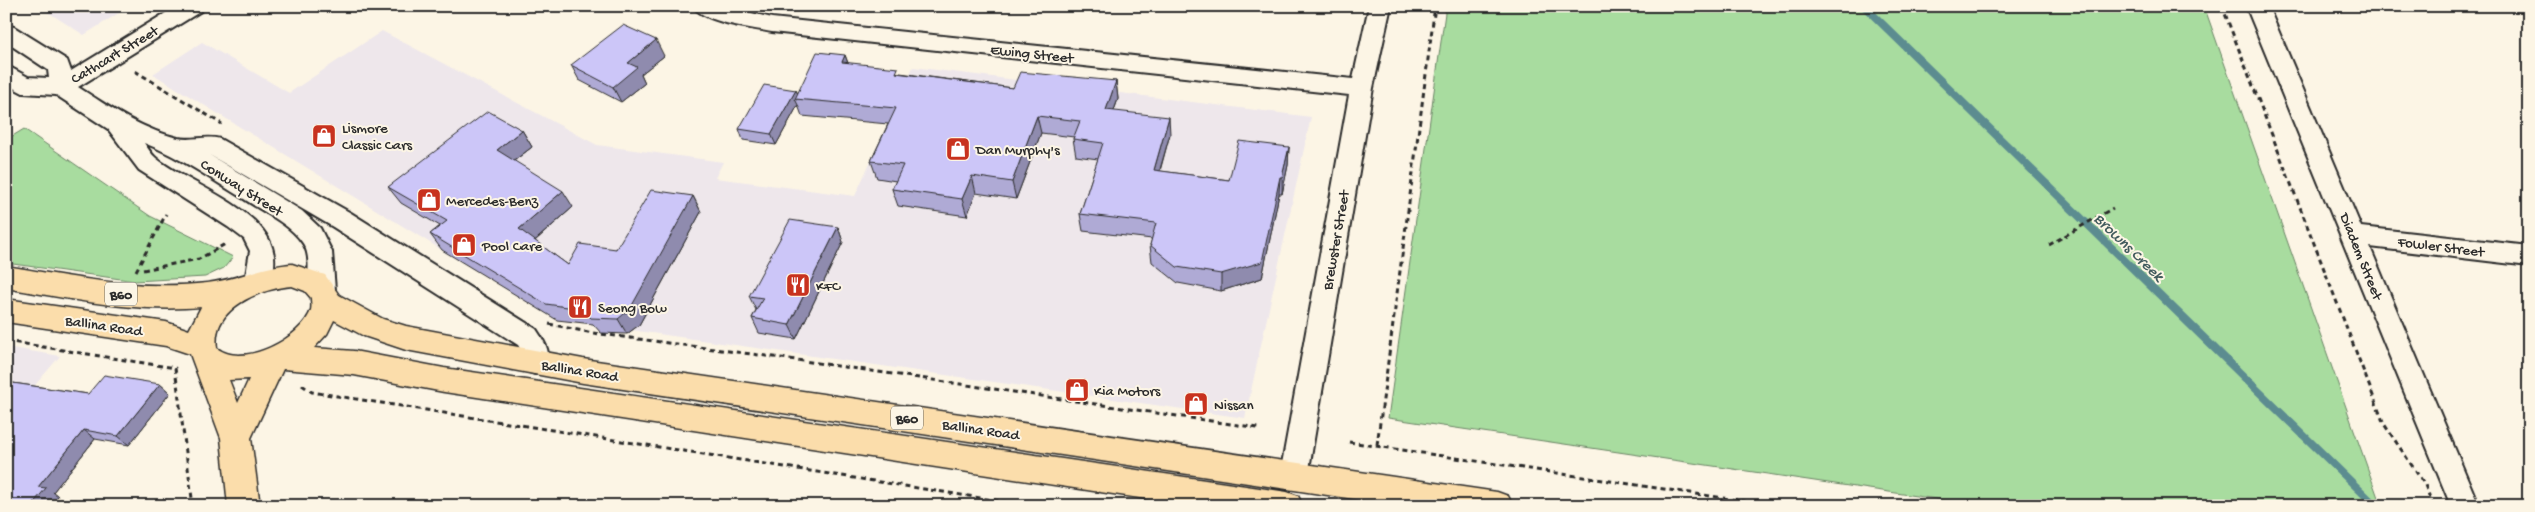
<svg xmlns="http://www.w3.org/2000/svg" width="2535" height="512" font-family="'Gochi Hand',sans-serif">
<rect width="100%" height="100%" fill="#fcf5e5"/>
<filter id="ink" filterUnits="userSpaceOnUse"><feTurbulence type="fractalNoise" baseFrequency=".02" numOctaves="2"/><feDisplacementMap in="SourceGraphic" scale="10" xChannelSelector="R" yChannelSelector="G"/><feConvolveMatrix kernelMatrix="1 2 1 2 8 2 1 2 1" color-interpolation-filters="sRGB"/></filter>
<g filter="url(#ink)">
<path fill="#eee7eb" d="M38,6H130L84,35Z
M382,31L597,145L723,162L715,178L855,196L913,67L1311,117L1245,418L589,324L547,314L153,74L202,42L289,93Z
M6,347L60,356L6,419Z"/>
<path fill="#a8dc9f" stroke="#6a8465" d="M1446,6H2204L2381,506H1984L1388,418Z
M24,129L150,216L233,257L224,268L205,277L135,281L6,263V140Z"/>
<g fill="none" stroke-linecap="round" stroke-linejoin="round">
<path stroke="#5c8c90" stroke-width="8" d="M1864,6L2376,506"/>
<defs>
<path id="minor" d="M177,6H204L201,11L78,87C109,107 141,129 178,138C192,141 206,135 220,139L351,213L536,329C546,344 553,354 544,371L535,374L526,371C521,361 524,353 518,345L333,227L208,154L302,211L320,228L332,252L335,290L331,297L322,300L313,297C304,280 314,258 302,242C289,223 263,212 244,199C211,179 180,157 144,143C148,148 151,154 156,158C196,191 303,218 267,288L258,291L249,288L245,281L250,251L244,239L228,227L139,170L108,129L56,95L23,93L6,84V65L28,77L49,78L48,70L6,42V25L14,27L67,60L71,71Z
M693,6H723L772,18L1353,79L1369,6H1391L1373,88L1308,475L1304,484L1294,487L1284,484L1280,475L1349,95L772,32C753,28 704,23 693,6Z
M2246,6H2268L2361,227L2529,246V266L2370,247L2479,506H2451Z"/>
<path id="major" d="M292,264L325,275L339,295L383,319L406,326L583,359L1497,492L1508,496L1513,506H1401L583,383L406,350L364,336L334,320L327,334L314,348L354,351L444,368L1287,492L1298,496L1303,506H1192L444,392L354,375L283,369L251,438L260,506H228L221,438L190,354L166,346L6,322V299L166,322L189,330L201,307C135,313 71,299 6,288V266C73,277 139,291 207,283C236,280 262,266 292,264ZM292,286L305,291L311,298C311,301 312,306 311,310C302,338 243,369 217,348C211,308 259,289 292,286ZM249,379L238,403L229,380Z"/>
</defs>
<use href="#minor" stroke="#2b2b2b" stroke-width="4"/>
<use href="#major" stroke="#2b2b2b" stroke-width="3"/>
<path stroke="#2b2b2b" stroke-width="3" stroke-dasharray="5 4" stroke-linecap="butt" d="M2222,6L2384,424L2425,485L2433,506
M135,71L222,124
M2049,245L2113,208
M143,270L199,259L227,243
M136,271L166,214
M549,324L593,333L804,361L1258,428
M6,341L175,368L193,506
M302,385L312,392L1031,506
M1349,442L1777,506
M1377,445L1435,6"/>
<use href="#minor" fill="#fcf5e5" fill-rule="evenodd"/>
<use href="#major" fill="#fbddab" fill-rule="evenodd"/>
</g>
<path fill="#afaad5" stroke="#2b2b2b" d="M845,55L848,63L900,73L1013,88L1116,81L1118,99L1114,111L1170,134L1160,171L1229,180L1289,147L1288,165L1282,194H1279L1262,278L1221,291L1178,283L1152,262L1150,245L1152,239L1083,231L1080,214L1098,159L1076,156L1073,139L1074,137L1041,133L1016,199L976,193L967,216L898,206L892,189L896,181L877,178L871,161L888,124L802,116L798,105L776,145L743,140L739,129L796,90L798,94Z
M664,56L641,74L645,83L621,102L579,80L571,65Z
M522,130L532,147L514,161L573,207L535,241L568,265L616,249L693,196L701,212L639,325L627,334L601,333L593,324L557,320L442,250L430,234L440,226L401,203L388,187Z
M838,227L843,242L796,339L759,333L752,318L756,310L749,296Z
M6,382L88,394L160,384L170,393L129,445L95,439L53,492L58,496L50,506H6Z"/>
<path fill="#8f8bae" stroke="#2b2b2b" d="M656,40L664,56L641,74L645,83L621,102L613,87L628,63Z
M845,55L851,72L842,62Z
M1116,81L1118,99L1108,127L1106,110Z
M796,90L800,99H795L798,105L776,145L771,134Z
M1037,116L1041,133L1016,199L1012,182Z
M1169,117L1170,134L1155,187L1154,170Z
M522,130L532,147L507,166L497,150Z
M1289,147L1288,165L1282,194V177Z
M972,176L976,193L967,216L962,199Z
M1280,177L1279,194L1262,278L1221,291V274Z
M563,191L573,207L530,245L519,229Z
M693,196L701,212L639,325L627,334L618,319Z
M838,227L843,242L796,339L789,325Z
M160,384L170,393L129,445L118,436Z
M84,430L95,439L53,492L58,496L50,506H31L38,487Z"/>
<path fill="#ccc6f8" stroke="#2b2b2b" d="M623,25L656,40L628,63L637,67L613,87L571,65Z
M817,52L845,55L842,62L898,68L896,73L1013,88L1020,72L1116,81L1106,110L1169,117L1154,170L1229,180L1239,141L1289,147L1282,177H1280L1262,262L1221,274L1177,267L1150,245L1156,223L1080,214L1103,143L1073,139L1080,121L1037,116L1012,182L972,176L962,199L892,189L903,165L871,161L896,108L795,99Z
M764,85L796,90L771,134L739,129Z
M488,111L522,130L497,150L563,191L519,229L568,265L580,244L616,249L651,190L693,196L630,309L618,319L591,318L582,309L546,304L430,234L447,221L388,187Z
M790,220L838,227L789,325L752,318L763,298L749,296Z
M104,375L160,384L118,436L84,430L38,487L46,488L31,506H6V495L8,492H6V382L88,394Z"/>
</g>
<defs>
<symbol id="shop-square" viewBox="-11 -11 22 22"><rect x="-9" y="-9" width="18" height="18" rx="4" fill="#c8321e" stroke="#fcf5e5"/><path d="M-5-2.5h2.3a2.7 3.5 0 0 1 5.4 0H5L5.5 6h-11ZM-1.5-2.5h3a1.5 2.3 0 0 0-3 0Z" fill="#fff"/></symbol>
<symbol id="restaurant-square" viewBox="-11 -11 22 22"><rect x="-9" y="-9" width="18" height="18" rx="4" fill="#c8321e" stroke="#fcf5e5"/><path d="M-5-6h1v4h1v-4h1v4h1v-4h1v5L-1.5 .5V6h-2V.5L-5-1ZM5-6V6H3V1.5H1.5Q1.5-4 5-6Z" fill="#fff"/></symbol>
</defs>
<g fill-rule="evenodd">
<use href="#shop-square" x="310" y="122" width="28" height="28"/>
<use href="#shop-square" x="944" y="135" width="28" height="28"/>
<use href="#shop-square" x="415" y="186" width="28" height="28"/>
<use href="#shop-square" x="450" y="231" width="28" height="28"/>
<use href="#restaurant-square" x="784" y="271" width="28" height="28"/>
<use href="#restaurant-square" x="566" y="293" width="28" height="28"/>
<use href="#shop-square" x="1063" y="376" width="28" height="28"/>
<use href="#shop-square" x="1182" y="390" width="28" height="28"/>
</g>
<g text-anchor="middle" stroke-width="4" stroke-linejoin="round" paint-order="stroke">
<g fill="#fcf5e5" stroke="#6a6863" stroke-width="1">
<rect x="105" y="282.5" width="32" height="23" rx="4"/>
<rect x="891" y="406.5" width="32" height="23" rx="4"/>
</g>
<g font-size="14" font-weight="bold" fill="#2b2b2b">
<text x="121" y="299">B60</text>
<text x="907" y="423">B60</text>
</g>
<g font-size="15" fill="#2b2b2b" stroke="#fcf5e5">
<text transform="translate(1032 53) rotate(6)" y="5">Ewing Street</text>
<text transform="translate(114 54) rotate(-31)" y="5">Cathcart Street</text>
<text transform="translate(242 187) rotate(32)" y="5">Conway Street</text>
<text transform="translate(1335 240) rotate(-80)" y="5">Brewster Street</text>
<text transform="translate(2441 246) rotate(7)" y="5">Fowler Street</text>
<text transform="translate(2362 256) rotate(68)" y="5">Diadem Street</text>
<text transform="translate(104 325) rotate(8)" y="5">Ballina Road</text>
<text transform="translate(580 370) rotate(9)" y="5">Ballina Road</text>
<text transform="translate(981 429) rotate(8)" y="5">Ballina Road</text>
</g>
<g font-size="15" fill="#2b2b2b" stroke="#fcf5e5" text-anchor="start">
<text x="342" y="132">Lismore<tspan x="342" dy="17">Classic Cars</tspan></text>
<text x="976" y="154">Dan Murphy's</text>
<text x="446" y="205">Mercedes-Benz</text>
<text x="482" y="250">Pool Care</text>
<text x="816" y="290">KFC</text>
<text x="598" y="312">Seong Bow</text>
<text x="1094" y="395">Kia Motors</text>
<text x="1214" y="409">Nissan</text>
</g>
<g font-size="16" font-style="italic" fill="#435c5e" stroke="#fcf5e5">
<text transform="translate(2130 246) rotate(44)" y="6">Browns Creek</text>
</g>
</g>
<rect width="2535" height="512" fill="none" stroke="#fcf5e5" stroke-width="25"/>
<rect x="12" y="12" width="2510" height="487" fill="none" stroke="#2b2b2b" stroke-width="2" filter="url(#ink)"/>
</svg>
